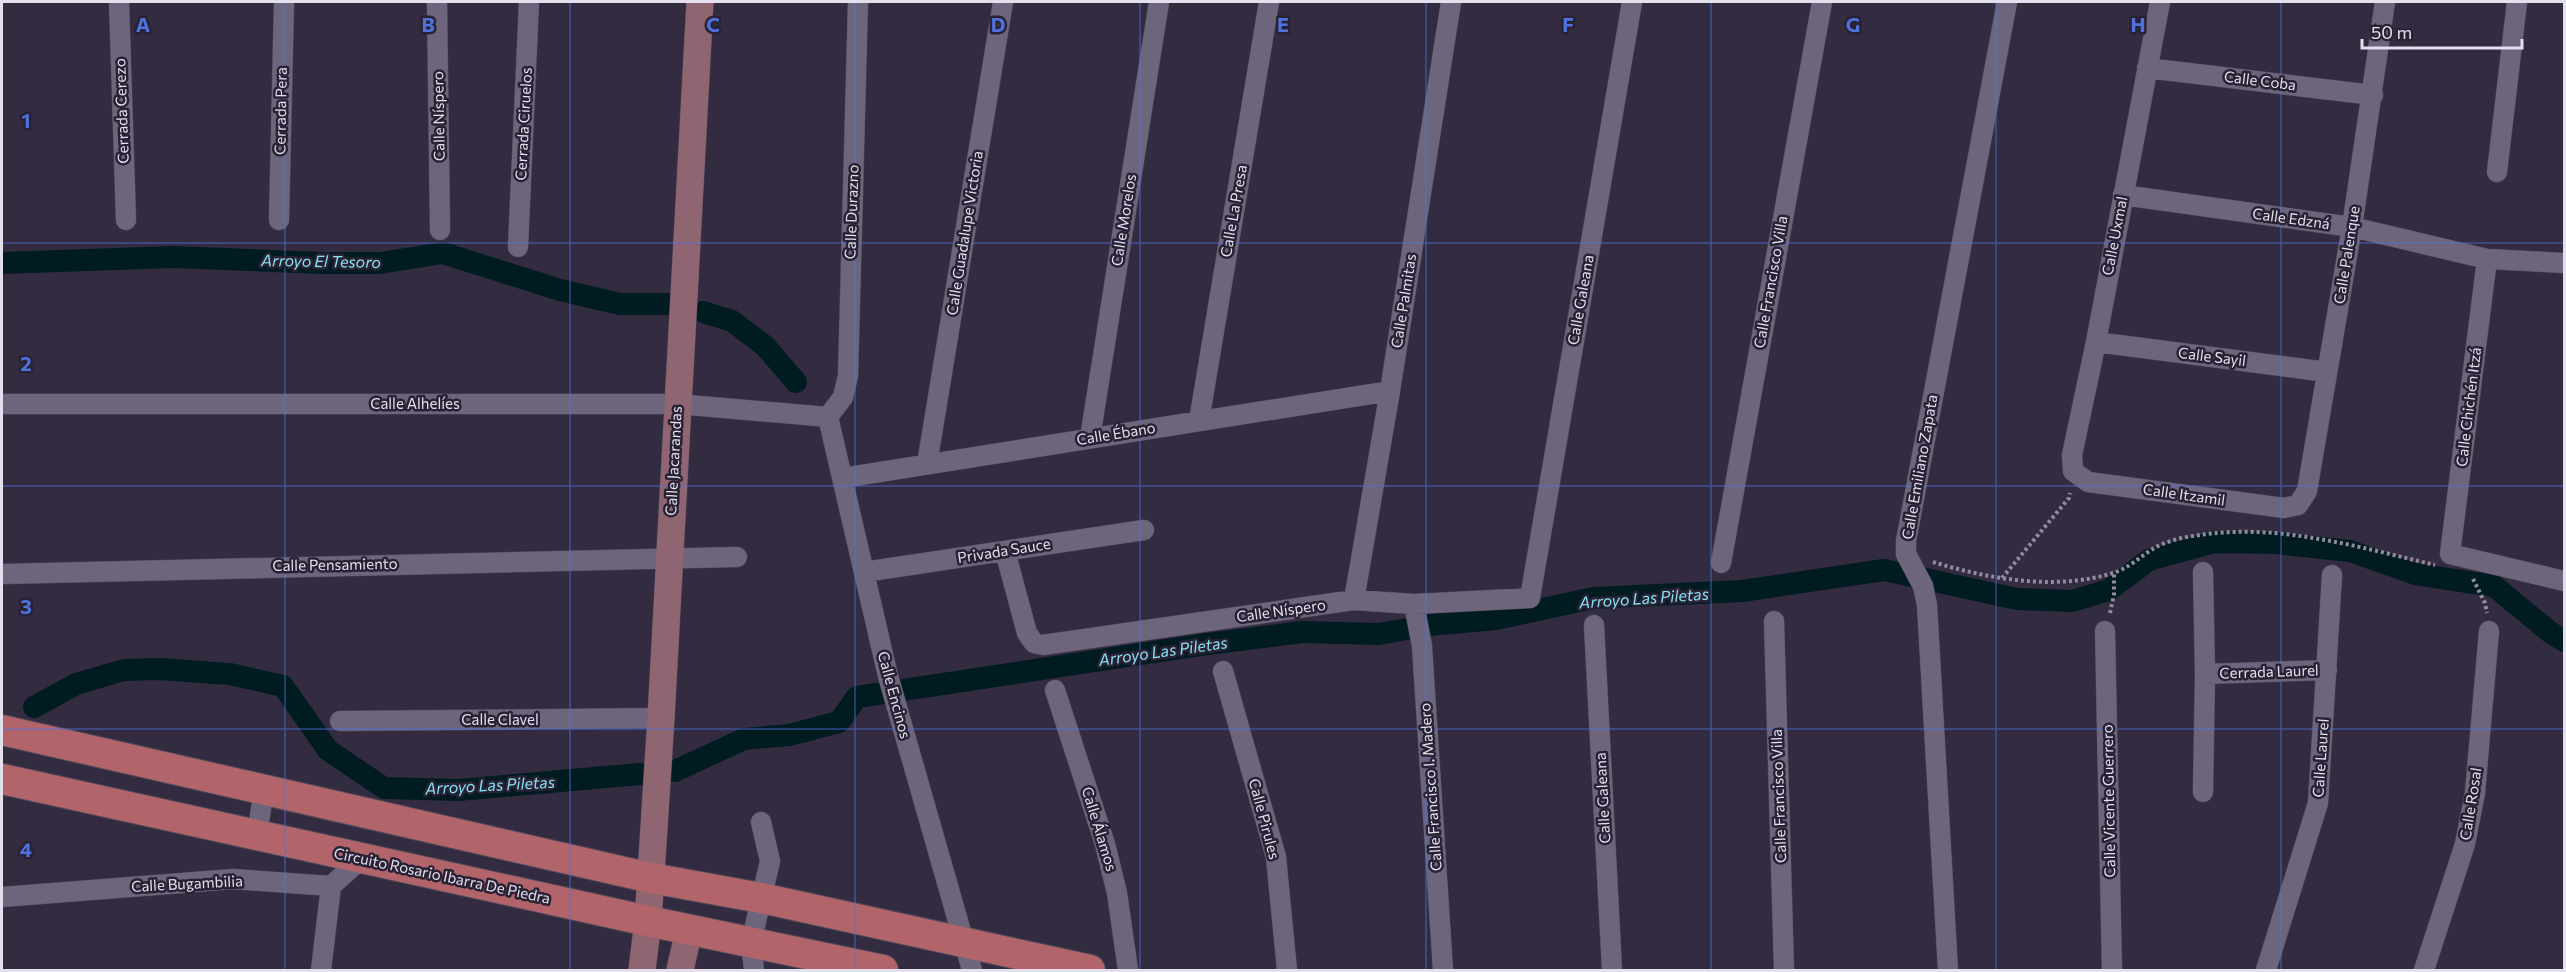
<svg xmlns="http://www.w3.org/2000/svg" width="2566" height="972" font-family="Commissioner,sans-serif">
<rect width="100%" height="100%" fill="#332c40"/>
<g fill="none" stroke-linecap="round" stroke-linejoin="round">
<path stroke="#001c21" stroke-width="22" d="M2,263L173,257L321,263H380L443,253L560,290L620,304H670
M703,312L732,321L765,346L796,382
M34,707L76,684L124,670L159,669L230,674L283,686L328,750L384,788L458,790L640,774
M675,771L744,739L789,735L839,722L857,697L1200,645L1302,632L1379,634L1429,625L1496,619L1593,598L1742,591L1884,570L2017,599L2072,601L2109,590L2149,560L2215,542L2275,543L2350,551L2415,574L2494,586L2550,632L2564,641"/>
<defs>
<path id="minor" d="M119,2L126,220
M437,2L440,230
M2160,2L2096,342L2072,455L2073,471L2088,482L2284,508L2298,505L2307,491L2352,227L2385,2
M2147,68L2373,95
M2497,172L2517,2
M2123,195L2352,227L2487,259L2564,263
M279,220L284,2
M518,247L529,2
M2487,259L2450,554L2564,581
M2096,342L2327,372
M2,404H677L828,417
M828,417L888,676L972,970
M828,417L843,397L848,376L858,2
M1199,421L1269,2
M1090,438L1159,2
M927,464L1003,2
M842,478L1390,391
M1005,551L1027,633L1034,643L1043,645L1354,600L1414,604L1530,598L1632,2
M1721,563L1822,2
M864,572L1144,530
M2,574L737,557
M1354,600L1390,391L1451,2
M1414,604L1422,646L1443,970
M1774,621L1784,970
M1594,625L1612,970
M2105,631L2112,970
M1223,671L1276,857L1287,970
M2205,674L2327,670
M1055,690L1105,844L1117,893L1128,970
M340,721L661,718
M2203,792L2205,674L2203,572
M257,835L264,789
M2,897L233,879L331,886L361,859
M321,970L331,886
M754,970L751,943L770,861L761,822
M1948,970L1927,605L1923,586L1906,554V541L2007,2
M2266,970L2318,803L2332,575
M2424,970L2465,844L2475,793L2489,631"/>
<path id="secondary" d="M642,970L648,921L661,718L700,2
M680,970L689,930"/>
<path id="primary" d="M2,730L651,878L761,898L1090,970
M2,779L648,921L883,970"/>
</defs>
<use href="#minor" stroke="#4f4959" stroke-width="21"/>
<use href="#secondary" stroke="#4f4959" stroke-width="28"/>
<use href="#primary" stroke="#4f4959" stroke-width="32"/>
<path stroke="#928c9c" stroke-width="4" stroke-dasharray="3 3" stroke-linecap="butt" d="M1933,562C1989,579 2055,591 2113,573C2128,569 2142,555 2156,547C2169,540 2185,537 2200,535C2278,523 2359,547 2435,565
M2002,578L2069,498L2070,493
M2473,579L2485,603L2487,613
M2110,613L2114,595V573"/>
<use href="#minor" stroke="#6d657c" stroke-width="20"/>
<use href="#secondary" stroke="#8f6572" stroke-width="27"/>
<use href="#primary" stroke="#b16469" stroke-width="30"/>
</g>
<path fill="none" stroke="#4e72dd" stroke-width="1.5" stroke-opacity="0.55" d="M285,2V970M570,2V970M855,2V970M1140,2V970M1426,2V970M1711,2V970M1996,2V970M2281,2V970M2,243H2564M2,486H2564M2,729H2564"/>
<g text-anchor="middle" stroke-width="5" stroke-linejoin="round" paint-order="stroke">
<g font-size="15" fill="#e3dfec" stroke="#292235">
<text transform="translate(2260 81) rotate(7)" y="5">Calle Coba</text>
<text transform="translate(122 111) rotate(-92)" y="5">Cerrada Cerezo</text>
<text transform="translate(281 111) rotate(-89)" y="5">Cerrada Pera</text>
<text transform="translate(439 116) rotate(-91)" y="5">Calle Níspero</text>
<text transform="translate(524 124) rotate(-87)" y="5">Cerrada Ciruelos</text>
<text transform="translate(1234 211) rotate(-80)" y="5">Calle La Presa</text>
<text transform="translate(852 212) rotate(-88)" y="5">Calle Durazno</text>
<text transform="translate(2291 219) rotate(8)" y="5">Calle Edzná</text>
<text transform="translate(1124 220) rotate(-81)" y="5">Calle Morelos</text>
<text transform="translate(965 233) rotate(-81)" y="5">Calle Guadalupe Victoria</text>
<text transform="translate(2115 236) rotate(-79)" y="5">Calle Uxmal</text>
<text transform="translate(2347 255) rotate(-81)" y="5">Calle Palenque</text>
<text transform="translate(1771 282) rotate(-80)" y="5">Calle Francisco Villa</text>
<text transform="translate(1581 300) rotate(-80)" y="5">Calle Galeana</text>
<text transform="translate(1404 301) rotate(-81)" y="5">Calle Palmitas</text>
<text transform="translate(2212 357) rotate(7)" y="5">Calle Sayil</text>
<text x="415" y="409">Calle Alhelíes</text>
<text transform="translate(2469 407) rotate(-83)" y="5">Calle Chichén Itzá</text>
<text transform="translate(1116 434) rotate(-9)" y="5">Calle Ébano</text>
<text transform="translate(674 461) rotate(-87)" y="5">Calle Jacarandas</text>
<text transform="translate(1920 467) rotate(-80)" y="5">Calle Emiliano Zapata</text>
<text transform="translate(2184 495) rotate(8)" y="5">Calle Itzamil</text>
<text transform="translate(1004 551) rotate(-9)" y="5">Privada Sauce</text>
<text transform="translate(335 565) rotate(-1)" y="5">Calle Pensamiento</text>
<text transform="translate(1281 611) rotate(-8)" y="5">Calle Níspero</text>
<text transform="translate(2269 672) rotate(-2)" y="5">Cerrada Laurel</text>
<text transform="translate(894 695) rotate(75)" y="5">Calle Encinos</text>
<text x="500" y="725">Calle Clavel</text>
<text transform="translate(2321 758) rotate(-86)" y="5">Calle Laurel</text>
<text transform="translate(1431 787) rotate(-94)" y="5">Calle Francisco I. Madero</text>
<text transform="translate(1779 796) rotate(-92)" y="5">Calle Francisco Villa</text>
<text transform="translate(1603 798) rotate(-93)" y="5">Calle Galeana</text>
<text transform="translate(2109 801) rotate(-91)" y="5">Calle Vicente Guerrero</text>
<text transform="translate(2471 804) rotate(-81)" y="5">Calle Rosal</text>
<text transform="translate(1264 819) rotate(75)" y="5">Calle Pirules</text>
<text transform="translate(1099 829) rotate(73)" y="5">Calle Álamos</text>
<text transform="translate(442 876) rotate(12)" y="5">Circuito Rosario Ibarra De Piedra</text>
<text transform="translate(187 884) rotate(-3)" y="5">Calle Bugambilia</text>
</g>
<g font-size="16" font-style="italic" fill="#86e1f0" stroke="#292235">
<text transform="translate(321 261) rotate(1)" y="6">Arroyo El Tesoro</text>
<text transform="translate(1644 598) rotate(-4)" y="6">Arroyo Las Piletas</text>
<text transform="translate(1163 651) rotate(-8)" y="6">Arroyo Las Piletas</text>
<text transform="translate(490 785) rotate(-3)" y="6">Arroyo Las Piletas</text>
</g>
</g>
<g font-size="20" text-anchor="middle" font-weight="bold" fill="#4e72dd" stroke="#292235" stroke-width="5" stroke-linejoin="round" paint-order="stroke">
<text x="143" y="32">A</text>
<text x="428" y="32">B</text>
<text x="713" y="32">C</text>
<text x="998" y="32">D</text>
<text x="1283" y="32">E</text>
<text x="1568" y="32">F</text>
<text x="1853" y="32">G</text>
<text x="2138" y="32">H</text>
<text x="26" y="128">1</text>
<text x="26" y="371">2</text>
<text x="26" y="614">3</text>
<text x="26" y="857">4</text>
</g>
<rect width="2566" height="972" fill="none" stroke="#e3dfec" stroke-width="6"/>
<path d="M2362 39v9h160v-9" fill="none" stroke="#e3dfec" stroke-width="3"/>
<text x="2371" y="39" font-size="18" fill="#e3dfec" stroke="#292235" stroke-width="4.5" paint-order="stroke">50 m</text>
</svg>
